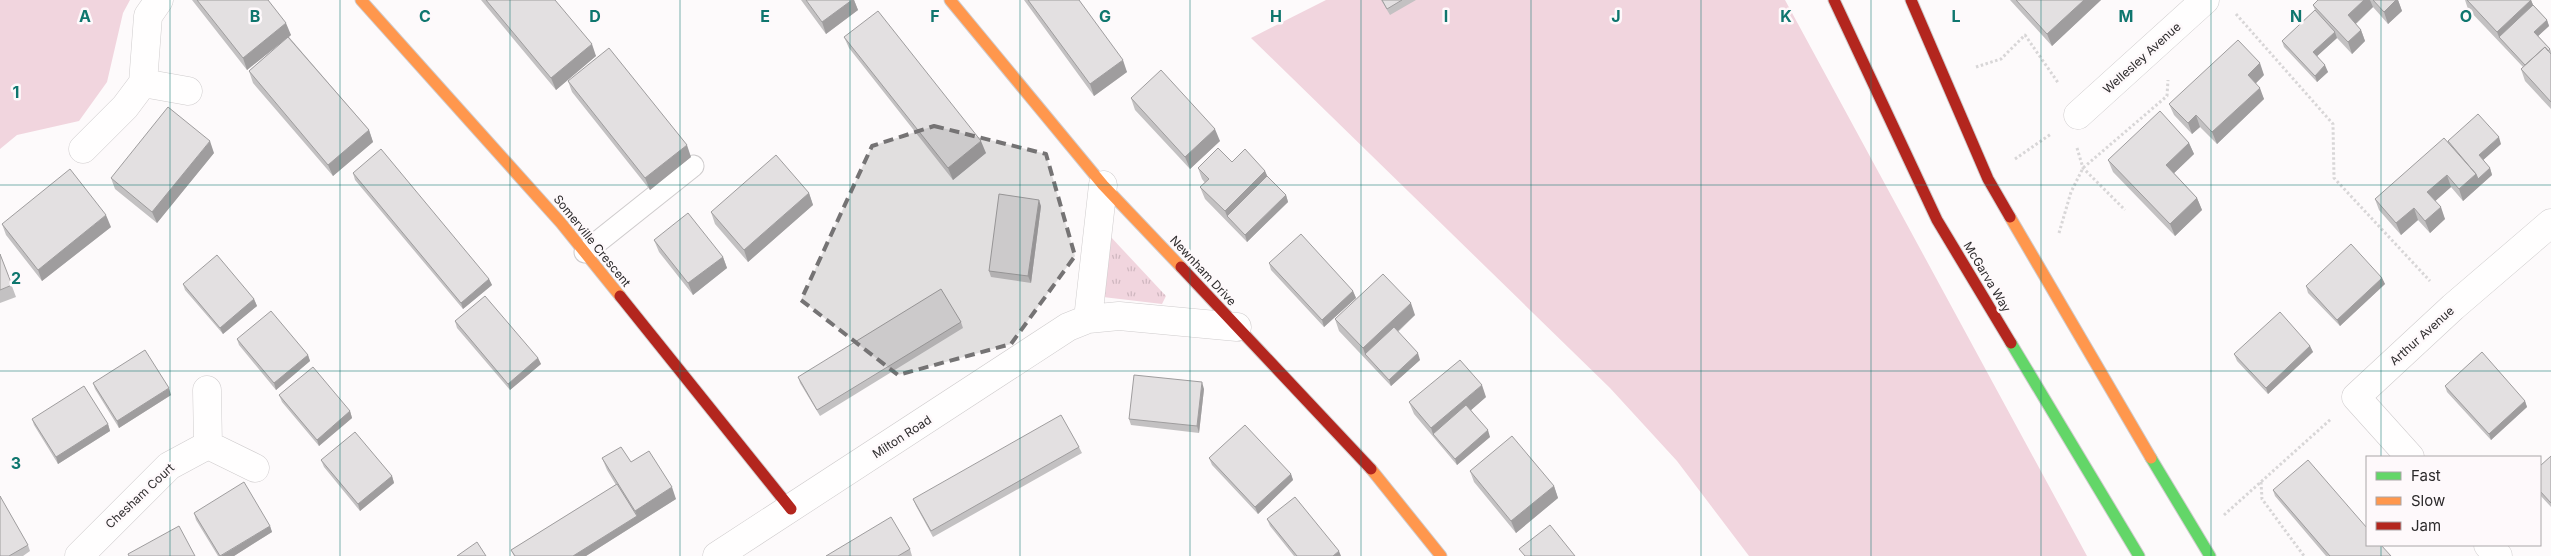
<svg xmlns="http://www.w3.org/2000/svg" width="2551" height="556" font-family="Inter,sans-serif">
<defs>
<pattern id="grass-tufts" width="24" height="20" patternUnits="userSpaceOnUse" patternTransform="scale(1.25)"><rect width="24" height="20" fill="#f1d5de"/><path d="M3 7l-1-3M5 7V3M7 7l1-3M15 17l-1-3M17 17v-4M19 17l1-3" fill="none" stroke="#cfb7bf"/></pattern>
</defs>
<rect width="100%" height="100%" fill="#fdfafb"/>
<path fill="url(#grass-tufts)" d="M1109,235L1166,296L1162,304L1103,297Z"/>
<path fill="#f1d5de" d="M0,0H130L123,13L107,82L79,121L17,135L0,149Z
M1326,0H1785L2087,556H1749L1677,461L1610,388L1251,38Z"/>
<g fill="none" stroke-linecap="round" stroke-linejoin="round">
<defs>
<path id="lane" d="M585,252L693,166"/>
<path id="street" d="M143,83L188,91
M2078,115L2205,0
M83,149L125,107L143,83L148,16L159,0
M1088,319L1119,316L1237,327
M208,445L255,468
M2410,457L2356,397L2453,307L2551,223
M2488,545L2498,556
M79,556L169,466L208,445L207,390
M717,556L1068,327L1088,319L1103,185"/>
<path id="fast" d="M2011,343L2139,556
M2151,458L2210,556"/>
<path id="slow" d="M361,0L561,223L620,296
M950,0L1103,185L1181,267
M2010,217L2151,458
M1371,469L1441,556"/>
<path id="jam" d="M1834,0L1937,220L2011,343
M1911,0L1988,179L2010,217
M1181,267L1371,469
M620,296L791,509"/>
</defs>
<use href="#lane" stroke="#cfcccd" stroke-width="23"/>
<use href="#street" stroke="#cfcccd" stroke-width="29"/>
<use href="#fast" stroke="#cfcccd" stroke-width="13"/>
<use href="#slow" stroke="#cfcccd" stroke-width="13"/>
<use href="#jam" stroke="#cfcccd" stroke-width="13"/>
<path stroke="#d8d6d7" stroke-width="3" stroke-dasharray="2.5 2.5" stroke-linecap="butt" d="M2236,14L2333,124L2334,178L2430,281
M1976,67L2001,59L2025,35L2059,84
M2077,148L2083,168L2125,210
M2015,159L2051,134
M2059,233L2071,192L2083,168L2167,96L2168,80
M2261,482L2262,499L2304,556
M2224,515L2331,419"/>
<use href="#lane" stroke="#fffefe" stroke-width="21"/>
<use href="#street" stroke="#fffefe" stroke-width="28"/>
<use href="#fast" stroke="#63d668" stroke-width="11"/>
<use href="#slow" stroke="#ff974d" stroke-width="11"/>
<use href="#jam" stroke="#b3261e" stroke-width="11"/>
</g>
<path fill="#c3c1c2" d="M192,0H268L291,35L289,37L369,130L373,142L333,176L253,83L249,71L283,41L247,70Z
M481,0H555L596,56L556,90Z
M801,0H854L858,10L826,34Z
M1024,0H1079L1127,72L1094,96Z
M1381,0H1416L1390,15Z
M2010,0H2101L2052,46Z
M2318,0H2398L2402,11L2388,24L2373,7L2356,24L2361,30L2365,41L2352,54L2337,38L2317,56L2328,72L2317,82L2284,47L2282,41L2315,10L2313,5Z
M2465,0H2531L2533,5L2547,20L2549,26L2538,36L2550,49L2551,51V109L2525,81L2521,69L2523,67L2468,9Z
M844,37L986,153L953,180L849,48Z
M2264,75L2256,83L2264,99L2217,144L2200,127L2192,134L2174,115L2169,104Z
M568,81L691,157L650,190L572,92Z
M1131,98L1220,141L1190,169L1135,110Z
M2448,141L2501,144L2483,160L2490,168L2492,175L2463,201L2451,187L2435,201L2445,219L2430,233L2418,220L2401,235L2379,210L2375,199Z
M2189,143L2194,154L2174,173L2197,198L2202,210L2175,236L2113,172L2108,160Z
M214,153L157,223L115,189L111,178Z
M1232,162L1265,171L1267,176L1286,195L1288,202L1247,242L1205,199L1200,187L1205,183L1202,179L1198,168Z
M353,173L489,279L492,285L463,309L355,180Z
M809,193L813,205L748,262L715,224L711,212Z
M1041,206L1031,283L991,277L989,271Z
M2,224L111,227L42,281L6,235Z
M654,240L723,257L727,268L693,295L659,252Z
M0,254L16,297L0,303Z
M1269,263L1353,291L1356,298L1324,327L1271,270Z
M2382,278L2385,284L2340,326L2308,293L2306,286Z
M183,284L254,299L257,306L223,334L185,290Z
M1415,315L1398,332L1420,360L1391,386L1339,331L1335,319Z
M455,321L538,358L541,364L510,390L457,328Z
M961,322L963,328L820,416L800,383L798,377Z
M237,339L308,355L310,361L276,390L239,345Z
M2310,346L2313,352L2268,394L2237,361L2234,354Z
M93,383L171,395L119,428L95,389Z
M2445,386L2525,401L2527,407L2491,440L2447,392Z
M1204,389L1199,433L1131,425L1129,419Z
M279,395L350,411L352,418L319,446L282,402Z
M1486,397L1471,410L1490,437L1457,465L1414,414L1409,402Z
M32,419L108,424L110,431L58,464L34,425Z
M1079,447L1082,453L933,537L916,506L913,499Z
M2551,456V507L2540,495V466Z
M602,458L631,462L676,499L586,556H514L511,550L616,485L607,470Z
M1209,458L1291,474L1293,480L1258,514L1212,465Z
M321,460L392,476L394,483L360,511L324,467Z
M1470,471L1554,486L1558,498L1516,533L1474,482Z
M2273,490L2391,556H2326L2275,496Z
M194,513L270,526L272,532L234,556H218L196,520Z
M1267,519L1341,556H1294L1270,526Z
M28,545L30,551L23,556H0Z
M910,549L912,556H826Z"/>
<path fill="#9f9d9e" d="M852,0H854L858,10L826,34L822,22Z
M2084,0H2101L2052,46L2047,34Z
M2364,0H2370L2373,7L2352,27L2348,15Z
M2396,0H2398L2402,11L2388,24L2384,12Z
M2531,0L2536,12L2499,37L2497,32Z
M2547,20L2549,26L2536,38L2534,32Z
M286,23L291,35L247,70L243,58Z
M2361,30L2365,41L2352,54L2348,42Z
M2335,32L2337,38L2315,58L2313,52Z
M592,44L596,56L556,90L551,78Z
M1123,60L1127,72L1094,96L1090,84Z
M2260,63L2264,75L2252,87L2248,75Z
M2325,65L2328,72L2317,82L2315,76Z
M2260,88L2264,99L2217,144L2212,132Z
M2196,115L2200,127L2192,134L2188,123Z
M1215,129L1220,141L1190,169L1185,157Z
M369,130L373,142L333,176L328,165Z
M2499,137L2501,144L2481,162L2479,155Z
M210,141L214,153L157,223L152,212Z
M981,141L986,153L953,180L948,168Z
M2189,143L2194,154L2170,177L2166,165Z
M687,145L691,157L650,190L645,178Z
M2490,168L2492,175L2463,201L2459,189L2476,174Z
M1265,171L1270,182L1227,216L1225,211Z
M2447,175L2451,187L2432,204L2427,192Z
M809,193L813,205L748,262L744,250Z
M1286,195L1288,202L1247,242L1245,235Z
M2197,198L2202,210L2175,236L2170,224Z
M1039,200L1041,206L1031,283L1028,276Z
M2441,207L2445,219L2430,233L2425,221Z
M2414,208L2418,220L2401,235L2396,223Z
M106,215L111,227L42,281L38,270Z
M723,257L727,268L693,295L688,283Z
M2382,278L2385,284L2340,326L2337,320Z
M489,279L492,285L463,309L461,303Z
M1353,291L1356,298L1324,327L1322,320Z
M254,299L257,306L223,334L220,328Z
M1411,303L1415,315L1369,358L1365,354L1363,348Z
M2310,346L2313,352L2268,394L2266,388Z
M1418,353L1420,360L1391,386L1389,380Z
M308,355L310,361L276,390L274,383Z
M538,358L541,364L510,390L508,384Z
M1202,382L1204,389L1199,433L1197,426Z
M1482,385L1486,397L1438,439L1433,434L1431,428Z
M169,388L171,395L119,428L117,421Z
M2525,401L2527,407L2491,440L2489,434Z
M350,411L352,418L319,446L317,440Z
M108,424L110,431L58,464L56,457Z
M1488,430L1490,437L1457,465L1455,459Z
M1291,474L1293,480L1258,514L1255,507Z
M392,476L394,483L360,511L358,504Z
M1554,486L1558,498L1516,533L1511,521Z
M672,487L676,499L586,556H573L637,516L635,511Z
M270,526L272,532L234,556H221Z
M1339,551L1341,556H1333Z"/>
<path fill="#e3e0e1" stroke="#9f9d9e" d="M197,0H268L286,23L243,58Z
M486,0H555L592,44L551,78Z
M806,0H852L822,22Z
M1028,0H1079L1123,60L1090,84Z
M1382,0H1402L1387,9Z
M2016,0H2084L2047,34Z
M2318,0H2364L2348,15L2361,30L2348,42L2313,5Z
M2373,0H2396L2384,12Z
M2467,0H2531L2497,32Z
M2533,5L2547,20L2534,32L2550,49L2548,51L2545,47L2525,65L2499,37Z
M2315,10L2335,32L2313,52L2325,65L2315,76L2282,41Z
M878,11L981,141L948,168L844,37Z
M288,37L369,130L328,165L249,71Z
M2238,40L2260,63L2248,75L2260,88L2212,132L2196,115L2188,123L2169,104Z
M2545,47L2551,54V102L2521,69Z
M609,48L687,145L645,178L568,81Z
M1161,70L1215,129L1185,157L1131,98Z
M168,107L210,141L152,212L111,178Z
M2160,111L2189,143L2166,165L2197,198L2170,224L2108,160Z
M2478,114L2499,137L2479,155L2490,168L2478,179L2476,174L2448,141Z
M2444,138L2476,174L2459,189L2447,175L2427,192L2441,207L2425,221L2414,208L2396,223L2375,199Z
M1218,148L1232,162L1245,149L1265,171L1225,211L1200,187L1209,179L1198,168Z
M381,149L489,279L461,303L353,173Z
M776,155L809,193L744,250L711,212Z
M70,169L106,215L38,270L2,224Z
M1267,176L1286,195L1245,235L1227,216Z
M999,194L1039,200L1028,276L989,271Z
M688,213L723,257L688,283L654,240Z
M1301,234L1353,291L1322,320L1269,263Z
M2351,244L2382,278L2337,320L2306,286Z
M0,254L12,285L0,290Z
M217,255L254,299L220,328L183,284Z
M1383,274L1411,303L1363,348L1335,319Z
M941,289L961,322L817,410L798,377Z
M485,296L538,358L508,384L455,321Z
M271,311L308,355L274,383L237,339Z
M2280,312L2310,346L2266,388L2234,354Z
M1394,327L1418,353L1389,380L1365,354Z
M145,350L169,388L117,421L93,383Z
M2482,352L2525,401L2489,434L2445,386Z
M1460,360L1482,385L1431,428L1409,402Z
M313,367L350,411L317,440L279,395Z
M1134,375L1202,382L1197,426L1129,419Z
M84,386L108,424L56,457L32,419Z
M1466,405L1488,430L1455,459L1433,434Z
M1061,415L1079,447L931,531L913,499Z
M1245,425L1291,474L1255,507L1209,458Z
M355,432L392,476L358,504L321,460Z
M1512,436L1554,486L1511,521L1470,471Z
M621,447L631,462L649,451L672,487L635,511L602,458Z
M2551,456V503L2540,491V466Z
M2308,460L2367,528V545H2381L2391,556H2330L2273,490Z
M244,482L270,526L220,556L194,513Z
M617,484L637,516L573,556H515L511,550Z
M0,496L28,545L9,556H0Z
M1295,497L1339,551L1333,556H1297L1267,519Z
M891,517L910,549L898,556H826Z
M1550,525L1575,556H1525L1519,549Z
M179,526L195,556H129L128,554Z
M477,542L486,556H457Z"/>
<path fill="#757374" fill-opacity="0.2" stroke="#757374" stroke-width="4" stroke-dasharray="10 6" stroke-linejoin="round" d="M934,126L1046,154L1075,256L1011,344L898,375L801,300L872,146Z"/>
<path fill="none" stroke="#0f766e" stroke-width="1" stroke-opacity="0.55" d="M170,0V556M340,0V556M510,0V556M680,0V556M850,0V556M1020,0V556M1190,0V556M1361,0V556M1531,0V556M1701,0V556M1871,0V556M2041,0V556M2211,0V556M2381,0V457M0,185H2551M0,371H2551M2381,545V556"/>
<g text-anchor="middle" stroke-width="5" stroke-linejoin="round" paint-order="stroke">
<g font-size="12" fill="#2c2a2b" stroke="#fef9fb">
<text transform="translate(2142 58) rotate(-42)" y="4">Wellesley Avenue</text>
<text transform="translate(592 241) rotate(51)" y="4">Somerville Crescent</text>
<text transform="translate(1203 271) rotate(47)" y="4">Newnham Drive</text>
<text transform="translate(1987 277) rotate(59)" y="4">McGarva Way</text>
<text transform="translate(2422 336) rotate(-42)" y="4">Arthur Avenue</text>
<text transform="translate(902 437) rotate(-33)" y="4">Milton Road</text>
<text transform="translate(140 496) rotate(-43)" y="4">Chesham Court</text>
</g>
</g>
<g font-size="16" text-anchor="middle" font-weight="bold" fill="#0f766e" stroke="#fef9fb" stroke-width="5" stroke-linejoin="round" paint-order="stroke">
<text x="85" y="22">A</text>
<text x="255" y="22">B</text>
<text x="425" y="22">C</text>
<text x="595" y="22">D</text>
<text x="765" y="22">E</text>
<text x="935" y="22">F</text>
<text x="1105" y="22">G</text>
<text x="1276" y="22">H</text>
<text x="1446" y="22">I</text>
<text x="1616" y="22">J</text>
<text x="1786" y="22">K</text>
<text x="1956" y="22">L</text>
<text x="2126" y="22">M</text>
<text x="2296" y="22">N</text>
<text x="2466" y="22">O</text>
<text x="16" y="98">1</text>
<text x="16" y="284">2</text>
<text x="16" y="469">3</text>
</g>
<rect x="2366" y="456" width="175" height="90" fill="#fef9fb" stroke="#aaa6a8"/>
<rect x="2376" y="472" width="25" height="8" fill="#63d668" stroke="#aaa6a8"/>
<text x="2411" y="481" font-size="15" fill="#2c2a2b">Fast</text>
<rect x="2376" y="497" width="25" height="8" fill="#ff974d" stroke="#aaa6a8"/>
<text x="2411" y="506" font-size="15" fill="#2c2a2b">Slow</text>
<rect x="2376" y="522" width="25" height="8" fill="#b3261e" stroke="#aaa6a8"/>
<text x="2411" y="531" font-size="15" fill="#2c2a2b">Jam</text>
</svg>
